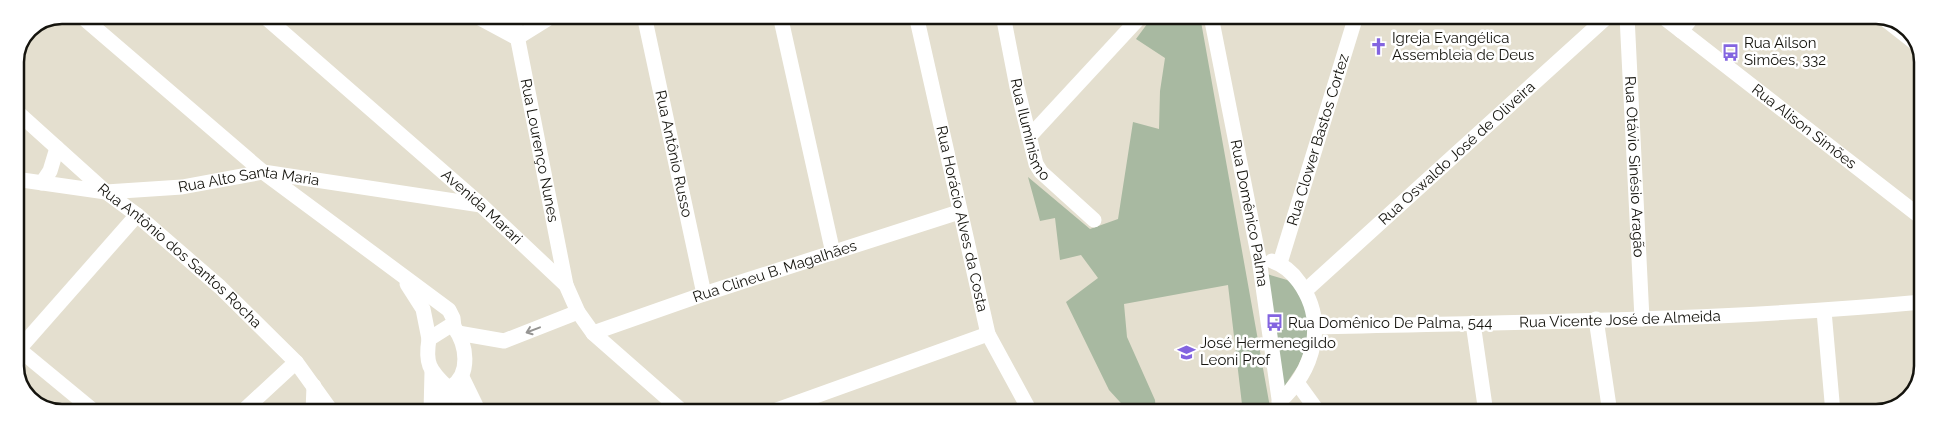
<svg xmlns="http://www.w3.org/2000/svg" width="1938" height="428" font-family="Raleway,sans-serif">
<rect width="100%" height="100%" fill="#e4dfcf"/>
<path fill="#a8b9a1" d="M1153,16H1200L1271,413H1243L1228,285L1124,304L1127,337L1155,400L1156,413H1130L1109,390L1066,302L1098,278L1081,255L1060,260L1055,218L1040,221L1028,177L1090,229L1118,219L1133,122L1159,129L1160,91L1165,58L1136,39Z
M1267,274L1287,280L1297,288L1308,311L1307,345L1298,366L1284,387Z"/>
<g fill="none" stroke-linecap="round" stroke-linejoin="round">
<g stroke="#fff" stroke-width="15">
<path d="M80,15L263,172L449,310L453,318L454,327"/>
<path id="s1" d="M263,15L481,205L566,285L578,312L593,333L683,412"/>
<path d="M474,15L517,38L554,15"/>
<path id="s2" d="M513,15L566,285"/>
<path id="s3" d="M644,15L704,294"/>
<path d="M780,15L833,253"/>
<path id="s4" d="M916,15L988,334L1031,413"/>
<path id="s5" d="M1003,15L1017,87L1036,164L1041,172L1094,220"/>
<path id="s6" d="M1211,16L1259,259L1281,413"/>
<path id="s7" d="M1627,16L1642,319"/>
<path id="s8" d="M1662,16L1922,218"/>
<path d="M1881,16L1918,45"/>
<path d="M1681,31L1693,16"/>
<path id="s9" d="M15,110L106,192L137,215L220,287L296,362L332,412"/>
<path d="M1029,137L1141,16"/>
<path id="s10" d="M15,179L106,192L182,187L263,172L481,205"/>
<path d="M42,183L50,171L57,148"/>
<path d="M1272,261C1284,265 1292,272 1299,282C1328,322 1314,371 1279,402"/>
<path id="s11" d="M1280,263L1356,16"/>
<path d="M407,284L423,309L429,339"/>
<path id="s12" d="M1305,291L1608,16"/>
<path d="M1824,311L1833,413"/>
<path d="M1596,319L1610,413"/>
<path d="M1473,323L1486,413"/>
<path d="M448,327H454C467,345 471,374 451,387H447C429,370 425,363 429,339Z"/>
<path id="s13" d="M1316,327C1518,322 1721,321 1922,302"/>
<path d="M458,333L504,341L578,312"/>
<path id="s14" d="M593,333L704,294L959,212"/>
<path d="M15,346L95,412"/>
<path d="M19,349L137,215"/>
<path d="M462,377L479,412"/>
<path d="M1298,384L1319,413"/>
<path d="M451,387L457,398L476,412"/>
<path d="M242,412L296,362"/>
<path d="M313,412L314,386"/>
<path d="M431,412L432,372"/>
<path d="M441,412L447,387"/>
<path d="M771,412L988,334"/>
</g>
</g>
<defs><path id="oneway-shaft" d="M-6 0H5M1.5-3L5.5 0L1.5 3" fill="none" stroke-width="1.6" stroke-linecap="round" stroke-linejoin="round" transform="scale(1.25)"/></defs>
<use stroke="#969593" href="#oneway-shaft" transform="translate(533 330) rotate(159)"/>
<defs>
<symbol id="church-bare" viewBox="-9 -9 18 18"><path d="M-1.2-6h2.4v3.5h3.3v2.4h-3.3V6h-2.4V-.1h-3.3v-2.4h3.3Z" fill="#8364e0" stroke="#fff" stroke-width="2.5" paint-order="stroke"/></symbol>
<symbol id="bus-bare" viewBox="-9 -9 18 18"><path d="M-5-6H5V4H4V6H2V4H-2V6H-4V4H-5ZM-3.5-4V0h7V-4ZM-3.5 1.2v1.5H-2V1.2ZM2 1.2v1.5H3.5V1.2Z" fill="#8364e0" stroke="#fff" stroke-width="2.5" paint-order="stroke"/></symbol>
<symbol id="school-bare" viewBox="-9 -9 18 18"><path d="M0-5L7-2L0 1L-7-2ZM-4 1L0 2.5L4 1V4Q0 6-4 4Z" fill="#8364e0" stroke="#fff" stroke-width="2.5" paint-order="stroke"/></symbol>
</defs>
<g fill-rule="evenodd">
<use href="#church-bare" x="1366" y="34" width="25" height="25"/>
<use href="#bus-bare" x="1718" y="40" width="25" height="25"/>
<use href="#bus-bare" x="1262" y="310" width="25" height="25"/>
<use href="#school-bare" x="1174" y="340" width="25" height="25"/>
</g>
<g text-anchor="middle" stroke-width="5" stroke-linejoin="round" paint-order="stroke">
<g font-size="15" fill="#15140e" stroke="#fff" text-anchor="start">
<text x="1392" y="43">Igreja Evangélica<tspan x="1392" dy="17">Assembleia de Deus</tspan></text>
<text x="1744" y="48">Rua Ailson<tspan x="1744" dy="17">Simões, 332</tspan></text>
<text x="1288" y="328">Rua Domênico De Palma, 544</text>
<text x="1200" y="348">José Hermenegildo<tspan x="1200" dy="17">Leoni Prof</tspan></text>
</g>
<g font-size="15" fill="#15140e" stroke="#fff">
<text dy="5" stroke="none"><textPath href="#s5" startOffset="118">Rua Iluminismo</textPath></text>
<text dy="5" stroke="none"><textPath href="#s8" startOffset="180">Rua Alison Simões</textPath></text>
<text dy="5" stroke="none"><textPath href="#s11" startOffset="129">Rua Clower Bastos Cortez</textPath></text>
<text dy="5" stroke="none"><textPath href="#s2" startOffset="138">Rua Lourenço Nunes</textPath></text>
<text dy="5" stroke="none"><textPath href="#s12" startOffset="205">Rua Oswaldo José de Oliveira</textPath></text>
<text dy="5" stroke="none"><textPath href="#s3" startOffset="142">Rua Antônio Russo</textPath></text>
<text dy="5" stroke="none"><textPath href="#s7" startOffset="151">Rua Otávio Sinésio Aragão</textPath></text>
<text dy="5" stroke="none"><textPath href="#s10" startOffset="236">Rua Alto Santa Maria</textPath></text>
<text dy="5" stroke="none"><textPath href="#s1" startOffset="291">Avenida Marari</textPath></text>
<text dy="5" stroke="none"><textPath href="#s6" startOffset="201">Rua Domênico Palma</textPath></text>
<text dy="5" stroke="none"><textPath href="#s4" startOffset="209">Rua Horácio Alves da Costa</textPath></text>
<text dy="5" stroke="none"><textPath href="#s9" startOffset="220">Rua Antônio dos Santos Rocha</textPath></text>
<text dy="5" stroke="none"><textPath href="#s14" startOffset="192">Rua Clineu B. Magalhães</textPath></text>
<text dy="5" stroke="none"><textPath href="#s13" startOffset="304">Rua Vicente José de Almeida</textPath></text>
</g>
</g>
<path d="M0 0H1938V428H0ZM62 24H1876A38 38 0 0 1 1914 62V366A38 38 0 0 1 1876 404H62A38 38 0 0 1 24 366V62A38 38 0 0 1 62 24Z" fill="#fff" fill-rule="evenodd"/>
<path fill="none" stroke="#15140e" stroke-width="2.5" d="M62 24H1876A38 38 0 0 1 1914 62V366A38 38 0 0 1 1876 404H62A38 38 0 0 1 24 366V62A38 38 0 0 1 62 24Z"/>
</svg>
